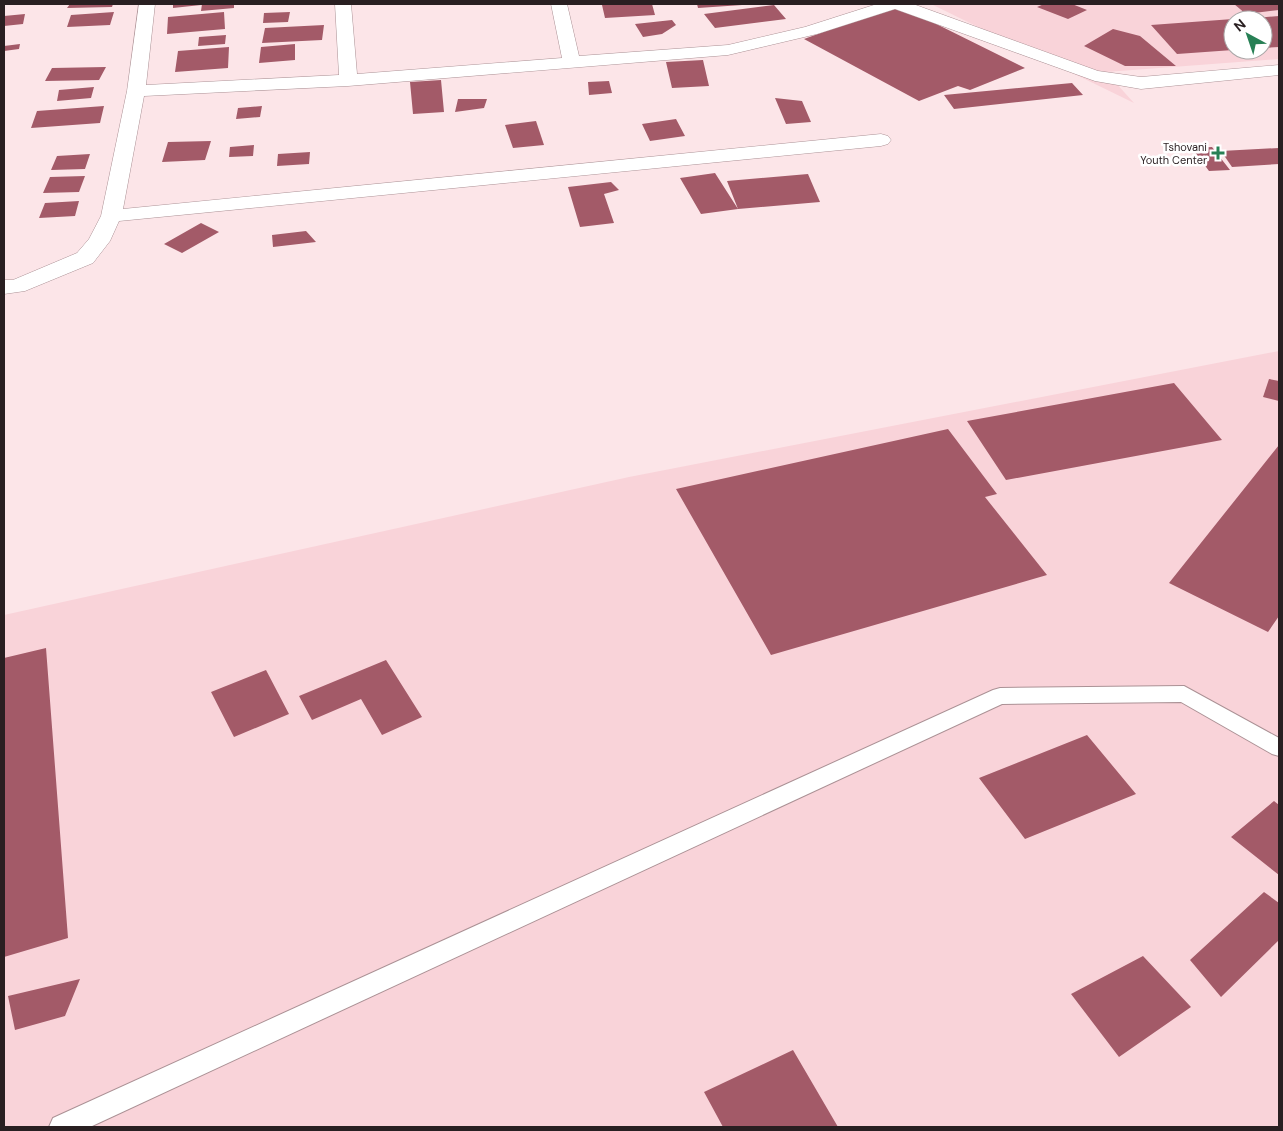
<svg xmlns="http://www.w3.org/2000/svg" width="1283" height="1131" font-family="'DM Sans',sans-serif">
<rect width="100%" height="100%" fill="#fce5e8"/>
<path fill="#f9d3d9" fill-rule="evenodd" d="M931,4H1279V59L1106,72L1134,103ZM1233,20H1263V50H1233Z
M1279,351V1127H4V615L629,477Z"/>
<path fill="#a35a68" d="M70,4H113L112,7L67,8Z
M173,4H201V5L173,8Z
M202,4H234V8L201,11Z
M623,4H652L655,15L605,18L602,5Z
M697,4H742V5L698,8Z
M1044,4H1072L1087,10L1068,19L1037,7Z
M1234,4H1279V10L1246,14Z
M774,5L786,19L715,28L704,14Z
M898,5L1025,68L970,90L958,86L919,101L804,39Z
M114,12L110,25L67,27L71,15Z
M224,12L225,29L167,34L168,17Z
M290,12L288,22L263,23L264,13Z
M25,14L23,24L4,26V16Z
M1279,16V47L1263,48V20L1244,19Z
M1233,19V50L1177,54L1151,25Z
M672,20L676,25L662,34L643,37L635,24Z
M324,25L322,40L262,43L265,28Z
M1113,29L1140,36L1176,66H1125L1084,46Z
M226,35L225,44L198,46L199,37Z
M20,44L19,49L4,51V46Z
M295,44V60L259,63L261,47Z
M229,47L228,68L175,72L178,51Z
M703,60L709,86L672,88L666,62Z
M106,67L99,80L45,81L52,68Z
M441,80L444,112L413,114L410,82Z
M609,81L612,93L589,95L588,82Z
M1072,83L1083,95L954,109L944,95Z
M94,87L91,98L57,101L59,90Z
M775,98L802,101L811,122L786,124Z
M458,99H487L484,108L455,112Z
M104,106L100,123L31,128L37,111Z
M262,106L260,117L236,119L238,108Z
M676,119L685,136L650,141L642,124Z
M536,121L544,145L513,148L505,125Z
M211,141L205,160L162,162L168,142Z
M254,145L253,156L229,157L230,147Z
M1212,147L1230,170L1209,171L1192,148Z
M1279,148V164L1232,167L1221,151Z
M310,152L309,164L277,166L278,154Z
M90,154L85,169L51,170L57,156Z
M715,173L738,209L701,214L680,178Z
M808,174L820,202L738,209L727,181Z
M85,176L79,192L43,193L50,177Z
M611,182L619,190L604,194L614,223L580,227L568,187Z
M79,201L75,216L39,218L45,203Z
M201,223L219,232L182,253L164,244Z
M306,231L316,242L273,247L272,235Z
M1269,379L1279,381V401L1263,397Z
M1174,383L1222,440L1006,480L967,421Z
M948,429L997,494L985,497L1047,575L771,655L676,489Z
M1279,445V616L1268,632L1169,583Z
M46,648L68,938L4,957V658Z
M386,660L422,717L382,735L361,699L312,720L299,696Z
M266,670L289,714L234,737L211,692Z
M1087,735L1136,794L1025,839L979,778Z
M1274,801L1279,805V875L1231,837Z
M1264,892L1279,903V940L1221,997L1190,960Z
M1143,956L1191,1007L1119,1057L1071,994Z
M80,979L65,1016L15,1030L8,996Z
M793,1050L838,1127H723L704,1092Z"/>
<g fill="none" stroke-linecap="round" stroke-linejoin="round">
<defs>
<path id="service" d="M1184,686L1279,738V756L1272,754L1181,702L1002,704L90,1127H49L53,1118L993,690L1000,688Z"/>
<path id="minor" d="M139,4H155L146,85L339,75L335,4H351L357,74L562,58L551,4H567L579,56L728,45L805,27L877,4H913L1098,71L1141,77L1279,65V75L1141,89L1095,81L895,9L817,34L728,55L348,86L144,96L123,209L881,134L888,136L891,140L888,144L881,146L119,221L110,241L93,263L25,291L4,294V280H13L77,253L89,239L101,216L127,91Z"/>
</defs>
<use href="#service" stroke="#ab9195" stroke-width="2"/>
<use href="#minor" stroke="#ab9195" stroke-width="1"/>
<use href="#service" fill="#fff" fill-rule="evenodd"/>
<use href="#minor" fill="#fff" fill-rule="evenodd"/>
</g>
<path fill="#278055" stroke="#fff" stroke-width="2" d="M1215.5 145.5h5v5h5v5h-5v5h-5v-5h-5v-5h5z"/>
<g text-anchor="middle" stroke-width="5" stroke-linejoin="round" paint-order="stroke">
<g font-size="11" fill="#291f21" stroke="#fff" text-anchor="end">
<text x="1207" y="151">Tshovani<tspan x="1207" dy="13">Youth Center</tspan></text>
</g>
</g>
<rect width="1283" height="1131" fill="none" stroke="#291f21" stroke-width="10"/>
<g transform="translate(1248 35) rotate(320)"><circle r="24" fill="#ffffff" stroke="#a9a5a6"/>
<path d="M0-4L9 19L0 12L-9 19Z" fill="#278055"/>
<text y="-8" font-size="14" font-weight="bold" text-anchor="middle" fill="#291f21">N</text>
</g>
</svg>
